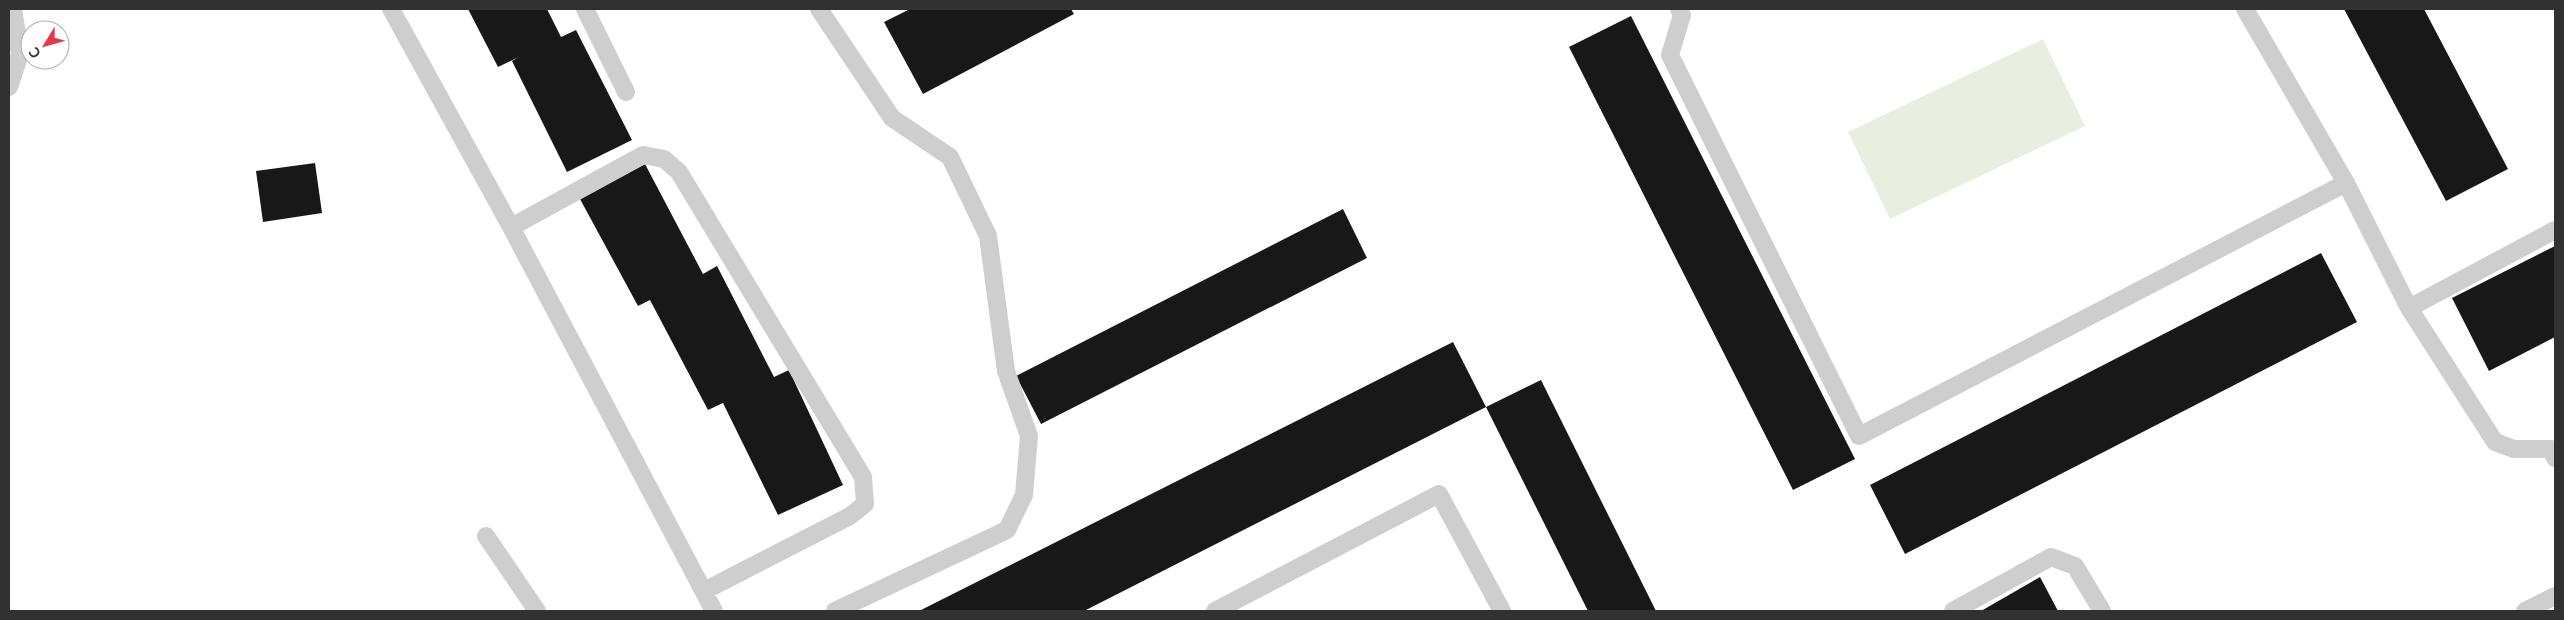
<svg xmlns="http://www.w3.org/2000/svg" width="2564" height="620" font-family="Lato,sans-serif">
<rect width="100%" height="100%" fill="#fff"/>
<path fill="#e8eee0" d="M2043,39L2085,126L1890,219L1848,132Z"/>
<path fill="#181818" d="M468,9H547L561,37L576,30L632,140L567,172L512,61L519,57L498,67Z
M910,9H1071L1074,14L923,94L884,22Z
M2344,9H2424L2508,169L2446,201Z
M1631,16L1855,459L1793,490L1569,47Z
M315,163L322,213L263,222L256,171Z
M645,164L703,274L717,266L774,377L789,370L843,485L778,515L723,403L708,410L650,300L638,306L580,199Z
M1343,209L1367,258L1041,424L1016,376Z
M2555,246V337L2489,371L2452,298Z
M2321,253L2357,322L1905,554L1870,485Z
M1453,342L1486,407L1084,611H919Z
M1541,380L1656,611H1588L1486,407Z
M2040,577L2058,611H1981Z"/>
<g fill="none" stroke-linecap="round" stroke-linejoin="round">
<path stroke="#cecece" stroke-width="18" d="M391,9L511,227L714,611
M585,9L626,92
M819,9L892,118L950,157L988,236L1006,371L1029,436L1024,495L1007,530L835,611
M1679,9L1682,15L1670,55L1859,436L2346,183L2245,9
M9,87L20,54L13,9
M2346,183L2409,308L2495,442L2514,449H2551L2555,458
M511,227L643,155L664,159L679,172L863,477L865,504L850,516L704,591
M2409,308L2555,230
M486,536L537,611
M1215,611L1439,494L1502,611
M1953,611L2051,557L2075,566L2102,611
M2525,611L2555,596"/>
</g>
<rect width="2564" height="620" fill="none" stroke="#313131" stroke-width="20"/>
<g transform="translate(45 45) rotate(233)"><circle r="24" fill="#ffffff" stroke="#adadad"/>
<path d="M0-4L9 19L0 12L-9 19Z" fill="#e33849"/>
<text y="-8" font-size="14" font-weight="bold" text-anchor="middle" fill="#313131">С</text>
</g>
</svg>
